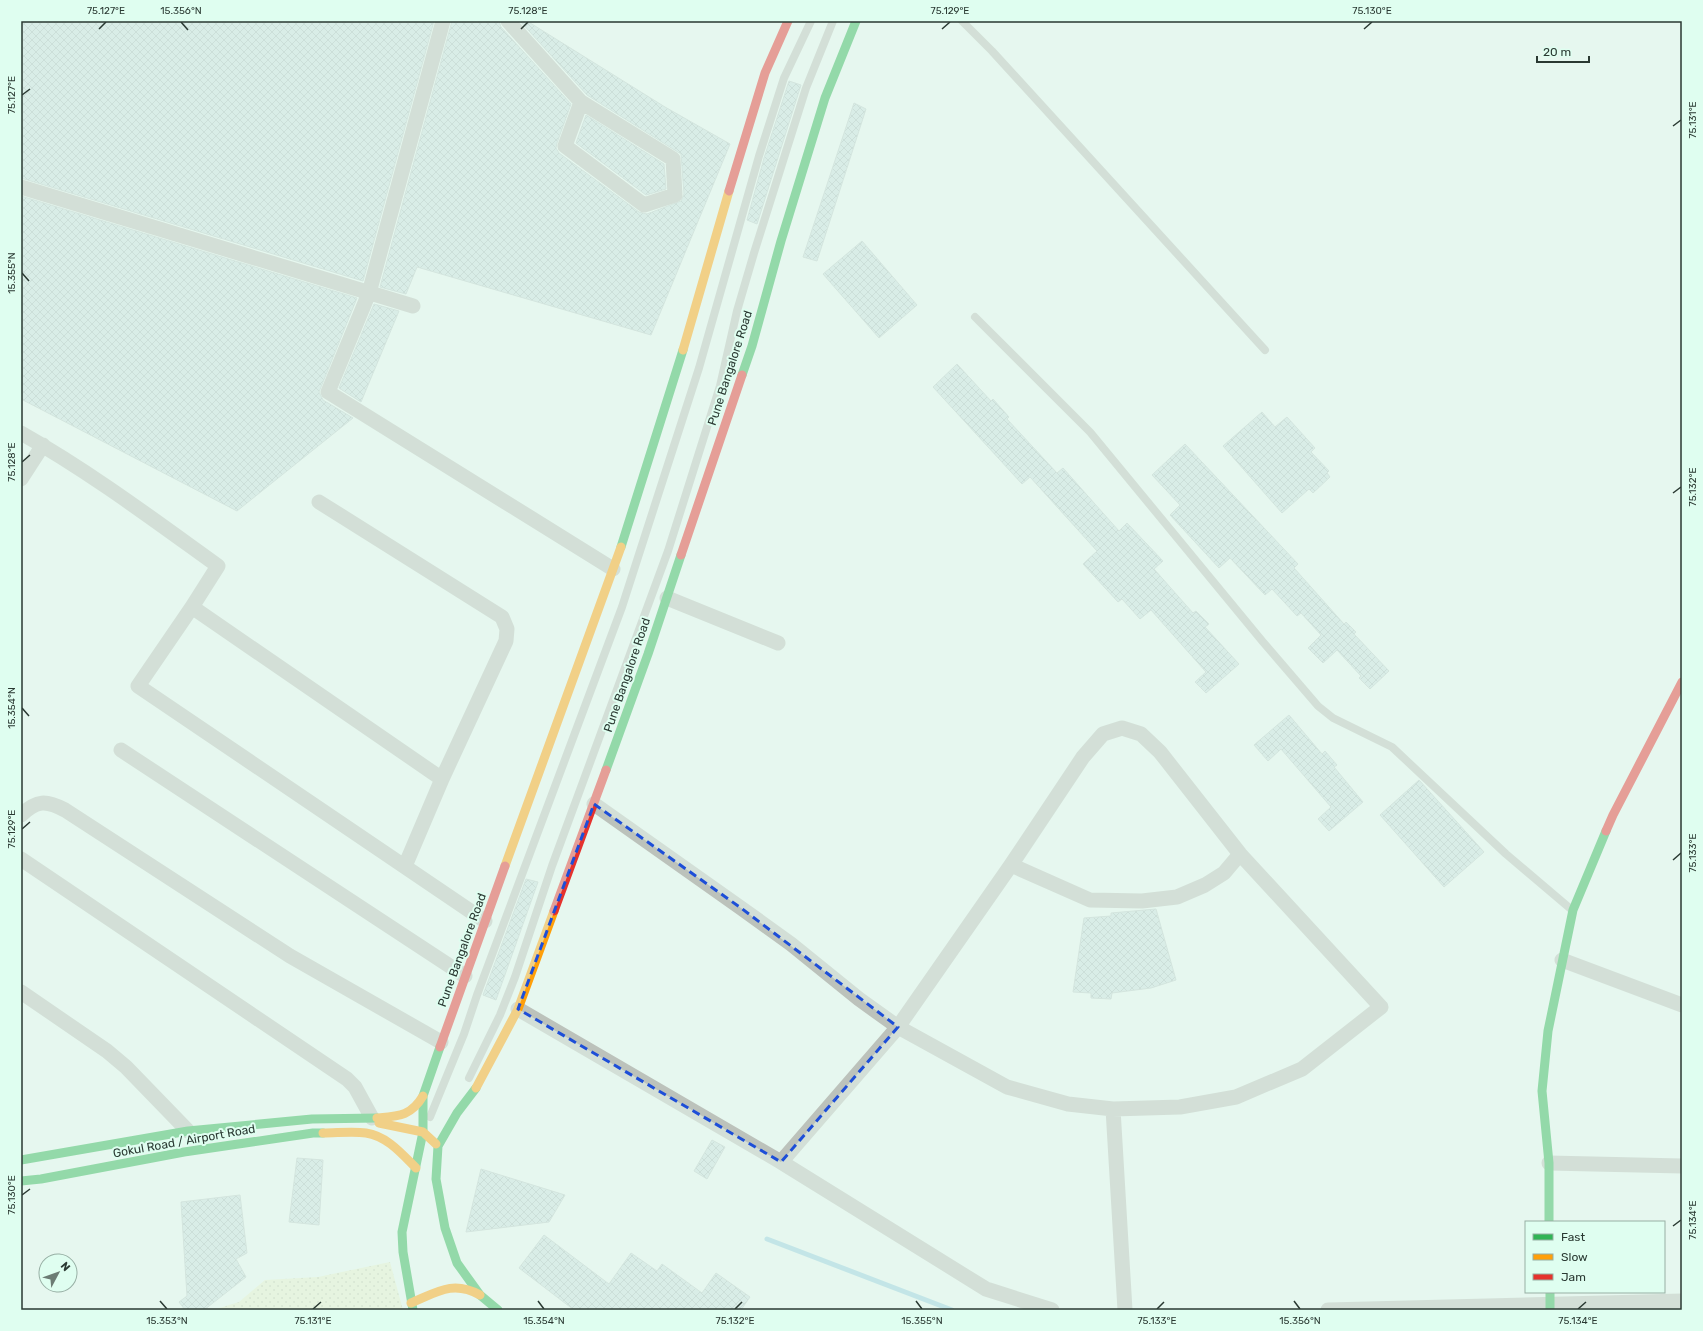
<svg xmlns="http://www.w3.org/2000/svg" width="1703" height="1331" font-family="Rubik,sans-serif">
<defs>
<pattern id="park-dots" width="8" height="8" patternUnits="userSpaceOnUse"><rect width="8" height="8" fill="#e6f0ce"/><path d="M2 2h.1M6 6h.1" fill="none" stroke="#c5cfb1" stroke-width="1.8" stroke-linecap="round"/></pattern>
<pattern id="building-cross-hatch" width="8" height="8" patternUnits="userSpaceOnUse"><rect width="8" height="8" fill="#cae1dd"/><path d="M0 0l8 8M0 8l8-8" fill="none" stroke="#aec2be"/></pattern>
</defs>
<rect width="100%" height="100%" fill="#e6f7ef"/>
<path fill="url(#park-dots)" d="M390,1262L403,1310H213L239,1302L265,1280L318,1277Z"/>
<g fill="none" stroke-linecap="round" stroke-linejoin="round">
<path stroke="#9acfde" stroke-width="5" d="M767,1239L952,1310"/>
</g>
<path fill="url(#building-cross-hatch)" stroke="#bececb" d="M21,21H434L363,281L21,178Z
M452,21H499L501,27L571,104L557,143L556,148L559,153L639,212L647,214L681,201L684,194L681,154L587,95L520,21H527L665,107L730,144L651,335L417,267L406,294L380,287Z
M789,81L801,85L757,224L747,220L764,158Z
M854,103L866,109L817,261L803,257Z
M586,115L664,164L666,189L646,195L576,143Z
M21,196L357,298L319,392L323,400L353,418L237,511L21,399Z
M862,241L917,305L879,338L823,274Z
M374,304L399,311L361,402L339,388Z
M957,364L991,401L993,399L1009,417L1007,419L1057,473L1063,468L1119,531L1127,523L1163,561L1154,569L1193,613L1196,611L1209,624L1205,627L1239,664L1206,693L1195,682L1206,672L1151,610L1140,619L1122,599L1118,602L1083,564L1097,551L1030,477L1022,484L933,387Z
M1262,412L1275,427L1287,417L1315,448L1311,452L1329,471L1327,473L1330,477L1313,493L1309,489L1282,513L1223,446Z
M1185,444L1298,564L1294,568L1344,624L1346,622L1356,632L1354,634L1389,671L1370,689L1359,678L1361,676L1337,650L1323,663L1308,648L1321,635L1301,613L1297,616L1272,589L1265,595L1230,558L1219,568L1170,515L1180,505L1152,475Z
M1289,715L1322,754L1325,751L1337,765L1334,767L1363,802L1329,831L1318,819L1331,807L1281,749L1268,761L1254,745Z
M1419,780L1484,852L1444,887L1380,815Z
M526,879L538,882L496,1000L483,995Z
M1156,909L1176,980L1151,988L1112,993L1111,999L1091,998V993L1073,992L1084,918L1111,916V913Z
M712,1140L725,1147L707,1179L694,1171Z
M297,1158L323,1160L319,1225L289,1222Z
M481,1169L565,1195L549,1222L466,1232Z
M240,1195L247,1253L236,1259L246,1277L204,1310H185L179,1302L187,1296L181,1202Z
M544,1235L609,1284L631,1253L657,1271L662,1264L702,1293L716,1273L750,1297L741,1310H574L519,1268Z"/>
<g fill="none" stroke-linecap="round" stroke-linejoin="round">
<path stroke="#bcc2bb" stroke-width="8" d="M962,21L992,51L1265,350
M975,317L1090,432L1263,642L1318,706L1333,718L1392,747L1506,854L1572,910
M469,1078L500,1015L515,977L552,866L668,551L720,386L737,311L754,253L806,88L833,21
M430,1117L464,1034L477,995L622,607L699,368L759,156L784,78L811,21"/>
<path stroke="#bcc2bb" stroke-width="15" d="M443,21L369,293L328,392L613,569
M508,21L581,102L673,159L675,195L644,205L565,146L581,102
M21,187L413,306
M21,433C90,472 154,520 218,566L192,607L442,779L405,866
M21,479L43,445
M319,502L502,617L507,629L506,641L442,779
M667,598L778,643
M192,607L138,686L485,921
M121,750L465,976
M594,804L741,908L791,944L859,999L898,1027L1007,1087L1068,1104L1113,1109L1180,1107L1236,1097L1302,1069L1381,1007L1240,854L1160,752L1141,734L1122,728L1103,734L1083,757L1011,865L898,1027L781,1162
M21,815C37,800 46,800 65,810L290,956L441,1042
M21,859L347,1079L355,1087L372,1118
M1011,865L1090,900L1142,901L1177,897L1205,885L1224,873L1240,854
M1562,960L1682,1005
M21,992L107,1051L126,1067L188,1131
M518,1009L781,1162L986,1289L1052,1310
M1113,1109L1125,1310
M1549,1163L1682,1166
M1328,1310L1682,1301"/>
<path stroke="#30b455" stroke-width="9" d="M742,375L752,346L781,241L825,98L856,21
M621,547L683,350
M606,770L648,654L681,555
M476,1088L457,1113L438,1146L436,1179L445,1228L457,1263L480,1295L498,1310
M21,1160L188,1131L312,1119L377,1118
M21,1181L41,1179L184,1152L313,1133H323
M1549,1222V1163L1542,1091L1548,1031L1573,910L1606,831
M1550,1292V1310
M413,1310L403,1252L402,1232L423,1132V1096L440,1047"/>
<path stroke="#ff9f0a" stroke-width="9" d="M683,350L729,191
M505,866L621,547
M476,1088L518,1009L554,911
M377,1118C399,1116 411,1116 423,1096
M379,1123L423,1132L436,1144
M323,1133C337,1133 353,1131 366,1133C387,1136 402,1154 416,1168
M411,1303C437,1292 453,1280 480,1295"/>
<path stroke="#e5322d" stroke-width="9" d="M729,191L765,73L788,21
M681,555L742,375
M1606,831L1613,815L1682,682
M554,911L606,770
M440,1047L505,866"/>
</g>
<path d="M0 0H1703V1331H0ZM594,804L741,908L898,1027L781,1162L518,1009Z" fill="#e6f7ef" fill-opacity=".55" fill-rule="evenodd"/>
<path fill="none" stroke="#1d4ed8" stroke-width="3" stroke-dasharray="8 5" stroke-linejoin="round" d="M594,804L741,908L898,1027L781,1162L518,1009Z"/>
<path fill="none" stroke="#2a3932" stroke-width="1.5" d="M181,22L188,30M99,29L106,22M521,29L528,22M942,29L950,22M1364,29L1372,22M22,95L30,89M1673,126L1681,120M22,273L29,281M22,462L30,455M1673,493L1681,487M22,708L29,716M22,829L30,822M1673,860L1681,853M22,1195L30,1189M1673,1226L1681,1220M160,1301L167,1309M538,1301L544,1309M916,1301L922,1309M1294,1301L1300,1309M313,1309L321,1302M735,1309L742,1302M1157,1309L1164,1302M1578,1309L1586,1302"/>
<g text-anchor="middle" stroke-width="4" stroke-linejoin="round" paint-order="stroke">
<g font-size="12" fill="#2a3932" stroke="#dffef0">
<text transform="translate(730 368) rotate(-72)" y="4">Pune Bangalore Road</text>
<text transform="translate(627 675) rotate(-71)" y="4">Pune Bangalore Road</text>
<text transform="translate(462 950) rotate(-70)" y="4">Pune Bangalore Road</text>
<text transform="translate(184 1141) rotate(-10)" y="4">Gokul Road / Airport Road</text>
</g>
</g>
<rect width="1703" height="1331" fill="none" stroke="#dffef0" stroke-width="44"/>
<rect x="1525" y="1221" width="140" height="72" fill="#dffef0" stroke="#97afa4"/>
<rect x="1533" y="1234" width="20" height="6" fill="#30b455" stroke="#97afa4"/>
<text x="1561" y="1241" font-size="12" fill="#2a3932">Fast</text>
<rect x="1533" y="1254" width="20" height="6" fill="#ff9f0a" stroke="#97afa4"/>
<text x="1561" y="1261" font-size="12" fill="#2a3932">Slow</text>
<rect x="1533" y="1274" width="20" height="6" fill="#e5322d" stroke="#97afa4"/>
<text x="1561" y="1281" font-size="12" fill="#2a3932">Jam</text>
<g transform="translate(58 1273) rotate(49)"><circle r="19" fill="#dffef0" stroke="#97afa4"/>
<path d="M0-3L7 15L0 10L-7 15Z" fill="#6c7c74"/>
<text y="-6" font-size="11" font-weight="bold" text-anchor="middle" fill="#2a3932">N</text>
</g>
<path d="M1537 56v6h52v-6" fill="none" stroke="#2a3932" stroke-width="2"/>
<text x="1543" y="56" font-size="12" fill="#2a3932" stroke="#dffef0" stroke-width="3" paint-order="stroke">20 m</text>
<rect x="22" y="22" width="1659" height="1287" fill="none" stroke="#2a3932" stroke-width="1.5"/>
<g font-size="10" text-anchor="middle" fill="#2a3932">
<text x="106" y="14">75.127°E</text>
<text x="181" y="14">15.356°N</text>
<text x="528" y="14">75.128°E</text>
<text x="950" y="14">75.129°E</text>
<text x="1372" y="14">75.130°E</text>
<text transform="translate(11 95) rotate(-90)" y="4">75.127°E</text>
<text transform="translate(1692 120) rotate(-90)" y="4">75.131°E</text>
<text transform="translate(11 273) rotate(-90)" y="4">15.355°N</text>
<text transform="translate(11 462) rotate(-90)" y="4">75.128°E</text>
<text transform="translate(1692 487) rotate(-90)" y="4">75.132°E</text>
<text transform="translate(11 708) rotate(-90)" y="4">15.354°N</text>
<text transform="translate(11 829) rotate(-90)" y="4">75.129°E</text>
<text transform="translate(1692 853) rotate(-90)" y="4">75.133°E</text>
<text transform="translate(11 1195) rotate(-90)" y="4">75.130°E</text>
<text transform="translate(1692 1220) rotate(-90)" y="4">75.134°E</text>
<text x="167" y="1324">15.353°N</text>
<text x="313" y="1324">75.131°E</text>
<text x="544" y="1324">15.354°N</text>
<text x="735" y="1324">75.132°E</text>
<text x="922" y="1324">15.355°N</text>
<text x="1157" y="1324">75.133°E</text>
<text x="1300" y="1324">15.356°N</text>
<text x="1578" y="1324">75.134°E</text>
</g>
</svg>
